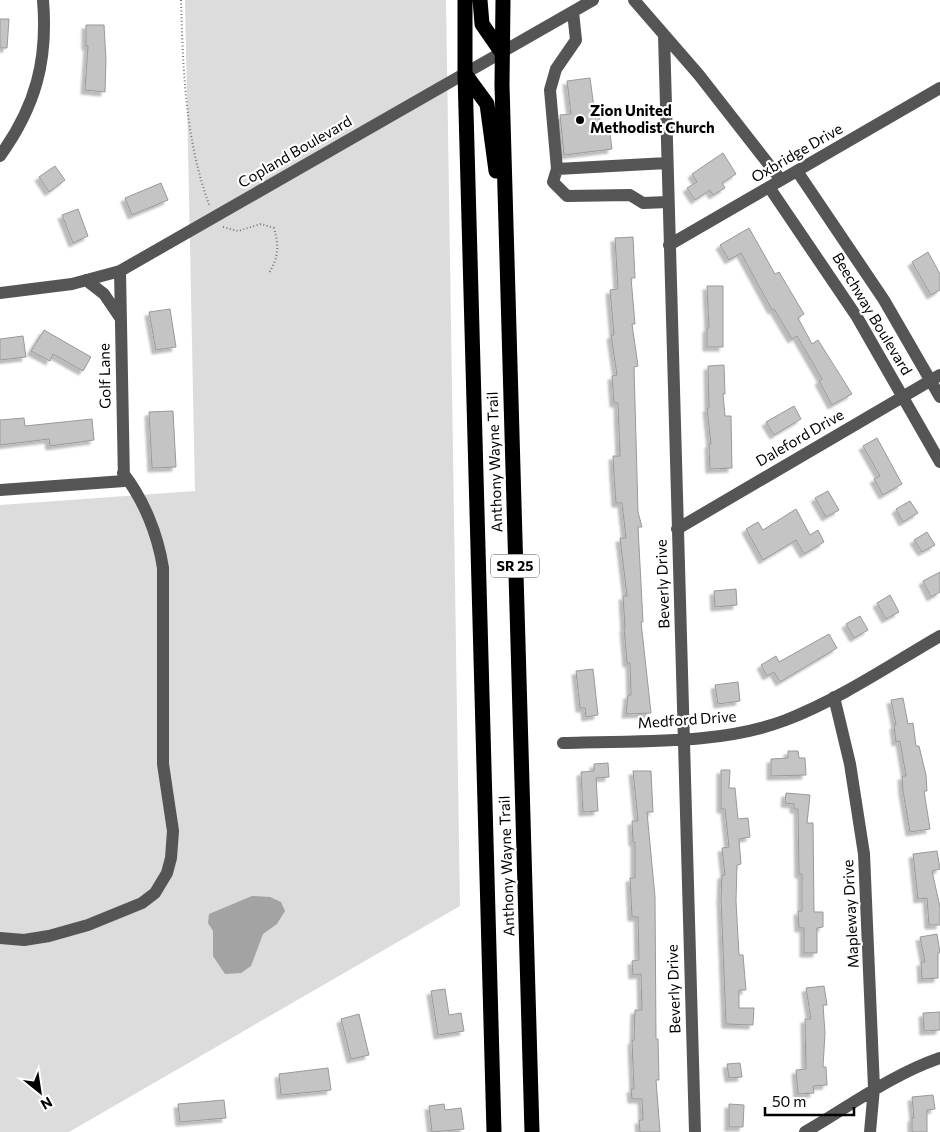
<svg xmlns="http://www.w3.org/2000/svg" width="940" height="1132" font-family="Commissioner,sans-serif">
<defs>
<filter id="shadow"><feDropShadow dx="-4" dy="4" stdDeviation="1" flood-color="#0004"/></filter>
</defs>
<rect width="100%" height="100%" fill="#fff"/>
<path fill="#dcdcdc" d="M185,0H446L460,906L69,1132H0V505L195,491Z"/>
<path fill="#a3a3a3" d="M252,896L270,897L281,902L285,911L277,924L263,934L251,966L241,973L225,974L213,956V931L208,923L209,914Z"/>
<path fill="#c4c4c4" stroke="#999" filter="url(#shadow)" d="M0,19H9L7,48H0Z
M86,25H104L106,60L105,92L85,90L88,46H86Z
M590,78L595,115L599,114L601,127L609,126L612,149L564,155L560,115L571,114L567,81Z
M723,153L736,174L722,183L725,188L713,195L710,190L695,200L687,188L697,182L692,174Z
M55,166L65,180L49,192L39,177Z
M161,183L168,200L132,215L125,198Z
M78,209L88,236L73,243L62,215Z
M749,228L775,274L779,272L804,314L798,318L812,344L818,340L852,394L832,405L819,381L822,379L797,336L792,339L774,309L772,310L741,253L729,260L720,245Z
M633,237L635,278H631L635,324H632L638,366L634,367L638,512L642,527H638L643,622H641L651,713L626,714L628,695H631L630,663H627L624,628H625L623,596H627L620,538H626L622,503H616L614,475L613,456H620L618,403H614L612,376L617,375L611,335H614L610,290L618,289L615,238Z
M928,252L940,274V290L931,295L912,262Z
M707,286H723V347H707V328H709Z
M170,309L176,347L156,350L149,312Z
M44,330L91,357L83,371L53,354L50,361L31,351Z
M23,336L26,357L0,360V339Z
M724,365L725,394H723L725,416H731L732,468L710,469L709,444H711L707,408H709L708,366Z
M794,406L801,419L774,435L766,422Z
M173,411L176,467L152,468L149,412Z
M24,418L25,426L92,419L94,440L50,446L49,439L0,445V420Z
M877,438L902,484L883,495L874,479L880,476L863,446Z
M828,491L839,510L826,517L815,498Z
M910,501L918,513L903,522L896,509Z
M796,509L810,535L818,530L824,542L804,554L796,540L763,560L746,529L758,522L763,530Z
M927,532L935,545L922,552L914,540Z
M940,572V592L931,597L923,581Z
M736,589L737,605L715,607L714,591Z
M890,595L899,612L886,619L877,603Z
M860,616L868,630L854,638L846,624Z
M829,634L837,648L780,682L774,672L767,676L761,665L776,656L779,662Z
M593,669L598,715L586,717L585,708H580L576,671Z
M738,682L740,701L718,704L715,685Z
M903,698L908,724L913,723L916,746H919L926,775L927,791H924L930,829L910,832L903,791L902,776H906L900,741L896,742L894,725H896L891,700Z
M788,751H798L799,758H805L806,775L771,776V759L788,758Z
M608,763L609,777L596,778L598,811L583,812L581,772L594,771V764Z
M721,770H730L729,788H735L738,819L748,818L750,837L739,839L741,864L737,865L736,901L739,955H743L746,990H739V1008H754L753,1025L726,1024L721,898L722,875H725L722,848L729,847L725,809H721Z
M633,771H651L653,812H647L655,897L656,1039H658L659,1080H656L660,1132H640L639,1120H643L642,1099H632L631,1089H634L632,1041L634,1040L635,1010H642L641,974L633,975L632,961L639,960L638,917H632L630,878H635V842H633L632,821H638Z
M786,793L810,795L807,823H813L814,912H823V927L817,928V953H804V928H799L798,911H802V874H799L798,809H794V804L785,803Z
M937,851L940,869L932,871L940,907V925H929L927,898L918,899L913,854Z
M937,934L940,953H938V978L922,979L921,962H925L920,937Z
M824,986L827,1005H823L825,1033L823,1067H826L827,1085L813,1086L814,1093L798,1094L796,1070L806,1069L805,1019H811L806,988Z
M445,989L449,1015L461,1013L464,1031L438,1035L431,991Z
M940,1012V1030L924,1031L923,1013Z
M359,1014L369,1055L351,1059L341,1019Z
M740,1063L742,1077L729,1078L727,1064Z
M328,1068L331,1090L281,1095L279,1074Z
M933,1095L935,1109L927,1110V1132H912V1118H914L912,1097Z
M224,1100L226,1118L180,1122L178,1104Z
M444,1104L445,1110L461,1108L464,1129L432,1132L429,1106Z
M729,1104L744,1105L743,1127H729Z"/>
<g fill="none" stroke-linecap="round" stroke-linejoin="round">
<path stroke="#777" stroke-width="2" stroke-dasharray="1 2.5" stroke-linecap="butt" d="M181,0C183,69 185,141 210,207
M223,227L238,231L261,224L274,228C279,245 279,257 269,273"/>
<path stroke="#555" stroke-width="12" d="M634,0L699,75L781,180
M664,35L695,1132
M0,156C36,106 48,60 43,0
M667,163L557,169L553,182L567,196L630,195L643,203L668,202
M557,169L550,90L556,69L576,40L573,12
M797,171L884,300L940,397
M769,187L857,317L940,462
M669,245L940,88
M86,280L104,294L121,319
M0,293L72,284L120,271L593,0
M0,490L124,481L120,271
M677,529L940,375
M834,697L850,764L864,854L874,1088L870,1132
M563,743C634,740 718,746 786,720C840,699 890,665 940,636
M0,938L24,940L49,936L88,925L142,903L155,893L167,873L171,858L173,831L163,764V568C158,535 144,500 123,473
M805,1132C850,1106 891,1075 940,1058"/>
<path stroke="#000" stroke-width="15" d="M465,0V74L494,1132
M480,0L482,24L502,53
M503,0L502,85L532,1132
M465,74L487,104L496,171"/>
</g>
<circle fill="#000" stroke="#fff" stroke-width="2" cx="580" cy="120" r="5"/>
<g text-anchor="middle" stroke-width="4.5" stroke-linejoin="round" paint-order="stroke">
<rect fill="#fff" stroke="#4c4c4c" stroke-width="1" x="491" y="554.5" width="48" height="23" rx="4"/>
<g font-size="14" font-weight="bold" fill="#000">
<text x="515" y="571">SR 25</text>
</g>
<g font-size="15" font-weight="bold" fill="#000" stroke="#fff" text-anchor="start">
<text x="590" y="116">Zion United<tspan x="590" dy="17">Methodist Church</tspan></text>
</g>
<g font-size="15" fill="#000" stroke="#fff">
<text transform="translate(295 152) rotate(-30)" y="5">Copland Boulevard</text>
<text transform="translate(797 153) rotate(-30)" y="5">Oxbridge Drive</text>
<text transform="translate(872 314) rotate(59)" y="5">Beechway Boulevard</text>
<text transform="translate(105 376) rotate(-91)" y="5">Golf Lane</text>
<text transform="translate(800 438) rotate(-30)" y="5">Daleford Drive</text>
<text transform="translate(495 462) rotate(-92)" y="5">Anthony Wayne Trail</text>
<text transform="translate(663 584) rotate(-92)" y="5">Beverly Drive</text>
<text transform="translate(687 720) rotate(-4)" y="5">Medford Drive</text>
<text transform="translate(507 866) rotate(-92)" y="5">Anthony Wayne Trail</text>
<text transform="translate(851 914) rotate(-93)" y="5">Mapleway Drive</text>
<text transform="translate(674 989) rotate(-92)" y="5">Beverly Drive</text>
</g>
</g>
<g transform="translate(40 1092) rotate(150)" stroke="#ffffff" stroke-width="4" paint-order="stroke">
<path d="M0-4L9 19L0 12L-9 19Z" fill="#000000"/>
<text y="-8" font-size="14" font-weight="bold" text-anchor="middle" fill="#000000">N</text>
</g>
<path d="M765 1107v8h89v-8" fill="none" stroke="#000000" stroke-width="2.5"/>
<text x="772" y="1107" font-size="15" fill="#000000" stroke="#ffffff" stroke-width="4" paint-order="stroke">50 m</text>
</svg>
